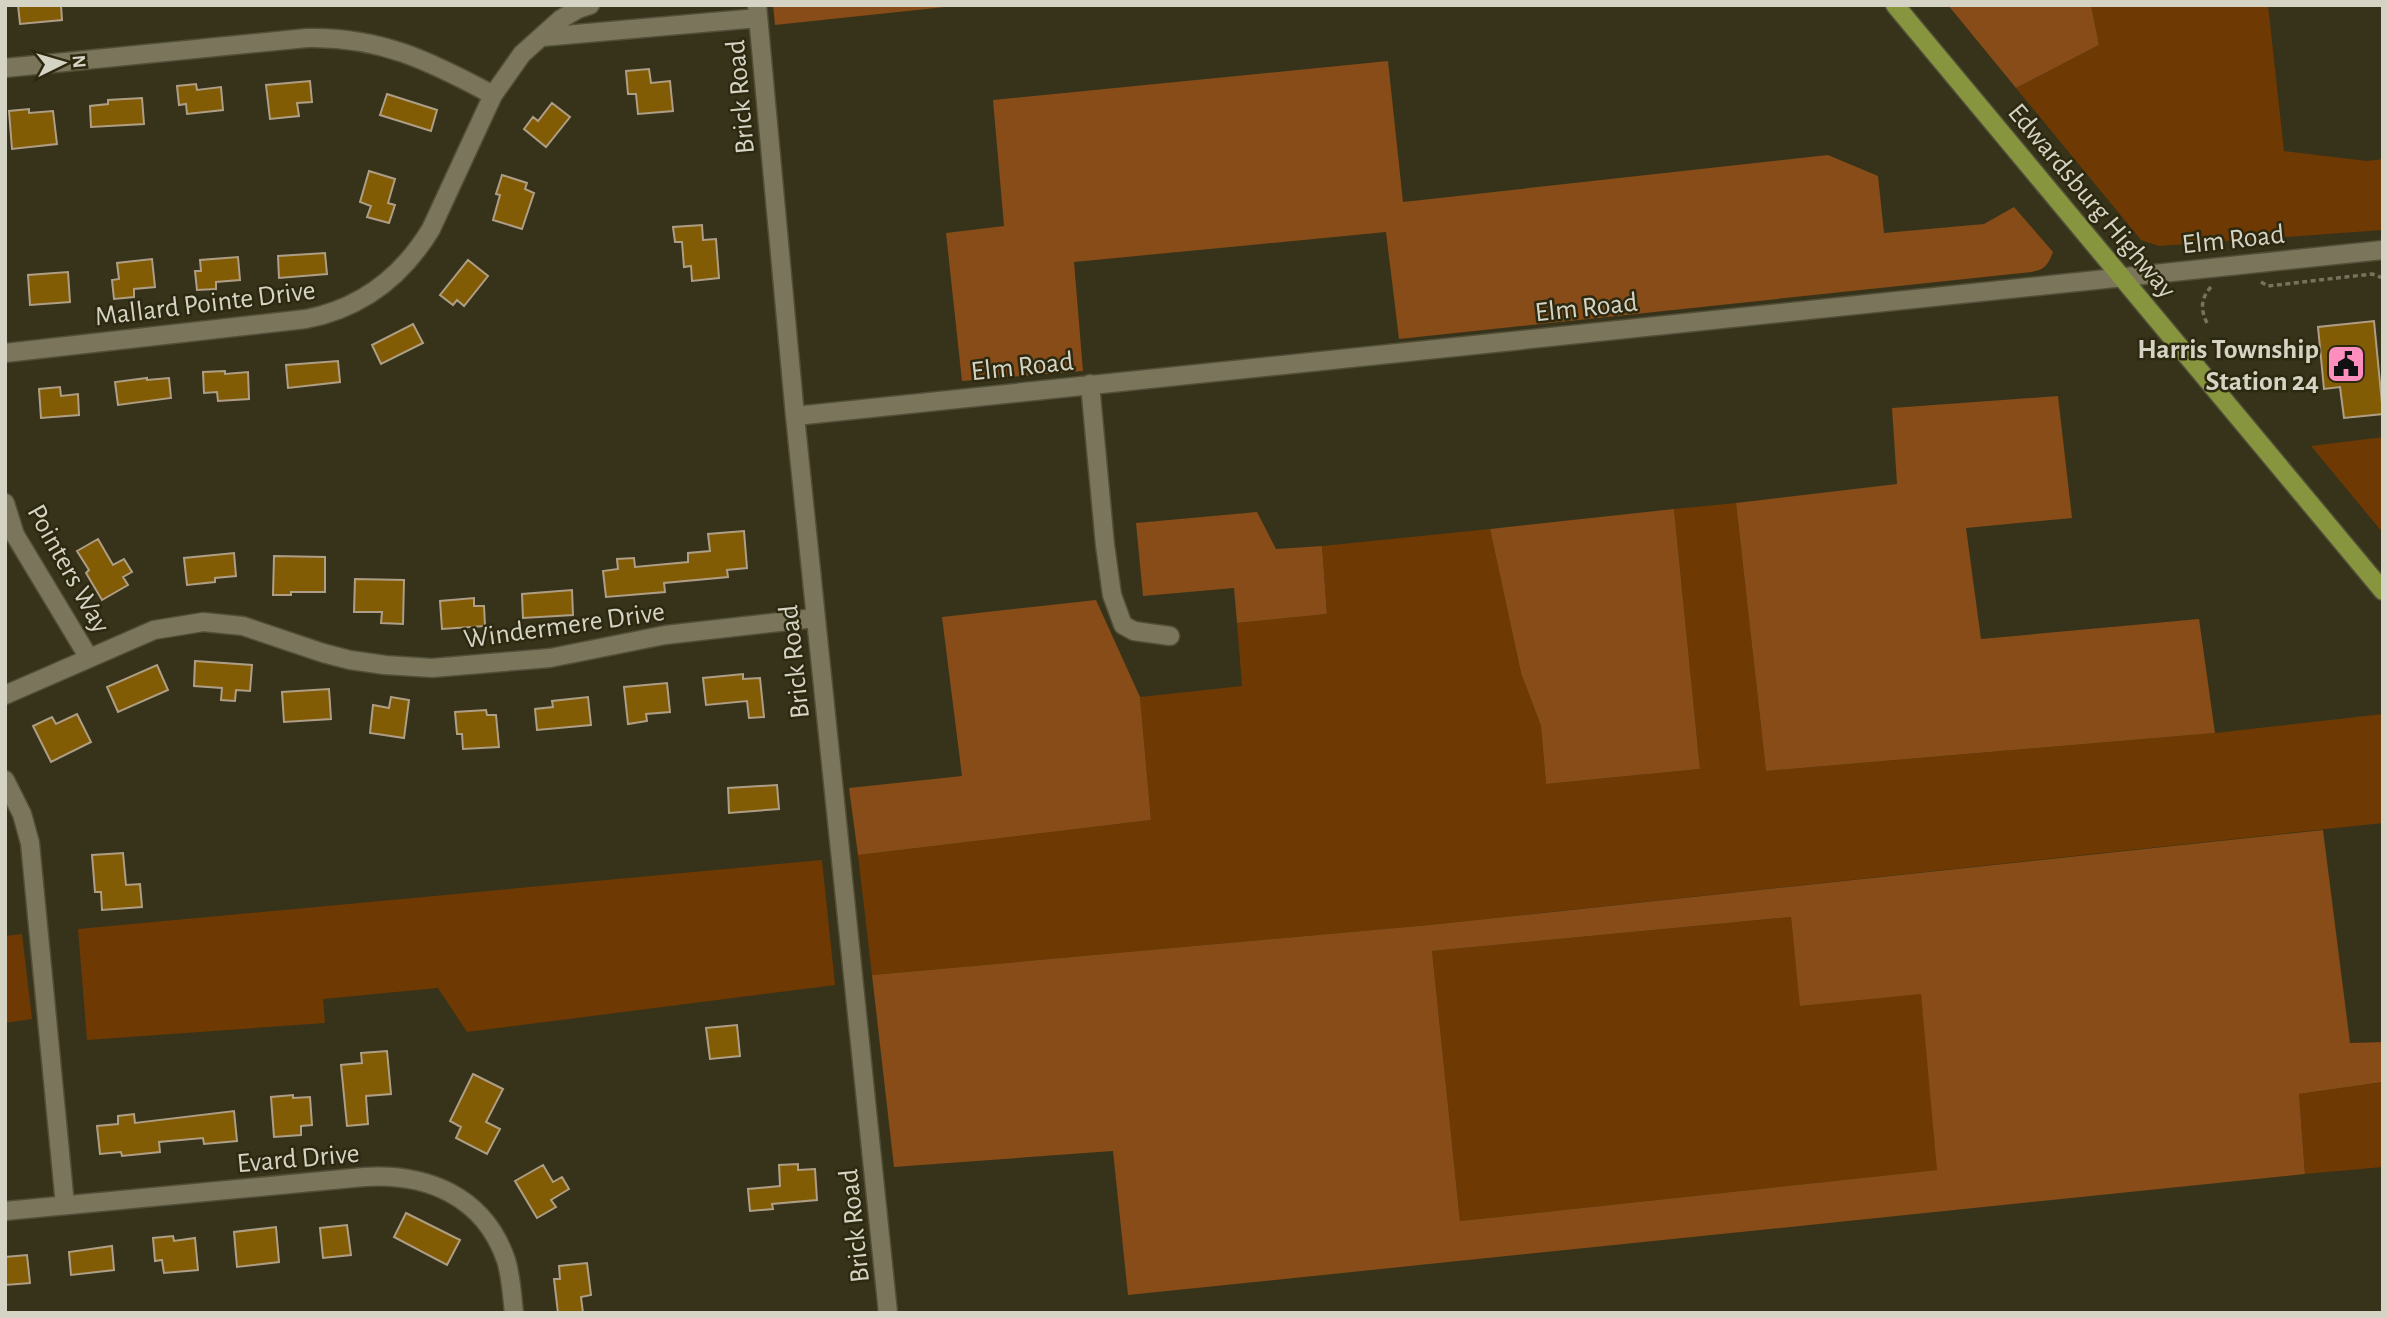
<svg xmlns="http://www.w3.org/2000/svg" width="2388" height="1318" font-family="'Alegreya Sans',sans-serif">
<rect width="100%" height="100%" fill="#37331a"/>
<path fill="#6e3903" d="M2091,5H2268L2284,151L2367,161L2383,159V230L2159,246L2141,240L2016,88L2099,45Z
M2383,437V533L2311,446Z
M1736,503L1766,771L2215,733L2383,714V823L1429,925L872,975L858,855L1151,820L1140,697L1242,686L1237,623L1327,614L1322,546L1490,529L1521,673L1541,726L1546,784L1700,769L1674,509Z
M822,860L835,985L467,1032L438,988L323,999L325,1023L87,1040L78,929Z
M1791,917L1801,1006L1921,993L1938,1170L1460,1221L1432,951Z
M22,934L32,1019L5,1023V936Z
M2383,1082V1167L2305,1174L2299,1094Z"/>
<path fill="#874c17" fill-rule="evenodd" d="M773,5H964L775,25Z
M1948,5H2091L2099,45L2016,88Z
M1388,61L1403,202L1828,155L1878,176L1884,233L1984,224L2014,207L2053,252C2046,271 2040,271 2022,273L1399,339L1386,232L1074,262L1083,371L962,381L946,233L1004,226L993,100Z
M2058,396L2072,518L1966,528L1981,639L2199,619L2215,733L1766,771L1736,503L1897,484L1892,408Z
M1674,509L1700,769L1546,784L1541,726L1521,673L1490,529Z
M1257,512L1276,549L1322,546L1327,614L1237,623L1234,588L1143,596L1136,523Z
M1096,600L1140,697L1151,820L858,855L849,788L962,776L942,617Z
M2323,830L2350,1043L2383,1042V1082L2299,1094L2305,1174L1128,1295L1113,1151L894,1167L872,975L1429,925ZM1791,917L1800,1006L1921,994L1937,1170L1460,1221L1432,951Z"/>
<path fill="#825b05" stroke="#ae9e85" stroke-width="2" d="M18,5H61L62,20L20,24Z
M649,69L651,83L670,81L673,111L638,114L636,94H628L626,71Z
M310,81L312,102L297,103L299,116L270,119L266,85Z
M196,84L197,90L221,87L223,110L187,114L186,104L179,105L177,86Z
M387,94L437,110L431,131L380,115Z
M142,98L144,124L91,127L90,106L108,104V100Z
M552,103L570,117L546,147L524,129L533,117L538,121Z
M29,109V113L53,111L57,144L12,149L9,111Z
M369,171L395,179L388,203L395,205L389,223L367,217L371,206L360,202Z
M502,175L527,183L525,189L534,193L522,229L493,220L500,195L496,194Z
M702,225L703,240L716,239L719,278L692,281L691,266L684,267L682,242H675L673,227Z
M325,253L327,274L279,278L278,256Z
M238,257L240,280L216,282V289L197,290L195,271H201L200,260Z
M152,259L155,287L134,289V297L114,299L112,280L119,279L117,263Z
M468,260L488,276L464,306L457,300L453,305L440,295Z
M68,272L70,302L30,305L28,275Z
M2374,321L2383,414L2344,418L2340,387L2324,389L2318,327Z
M413,324L423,343L381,364L372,345Z
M338,361L340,382L288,388L286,365Z
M225,371V374L248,372L249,399L218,401L217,392L204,393L203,372Z
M147,378V380L169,378L171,398L118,405L115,382Z
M60,387L61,396L78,394L79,415L41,418L39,389Z
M744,531L747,568L727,570L728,577L664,583L665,592L606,597L603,571L618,569L617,559L634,558L635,567L688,562V553L710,551L708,534Z
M98,539L113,565L124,559L132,572L123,577L128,585L102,600L86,573L89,570L77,551Z
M234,553L236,576L215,578V582L187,585L184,558Z
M274,556L325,557V592H291V595H273Z
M355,579L404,580L403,624L381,623L382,612H354Z
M572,590L573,615L523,618L522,594Z
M474,598V606H484L485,626L442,629L440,601Z
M195,661L252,665L250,691L236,690L235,701L221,700L222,688L194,686Z
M157,665L168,690L118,712L107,687Z
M743,674V679L760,678L764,717L749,718L747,701L706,705L703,678Z
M667,683L670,712L646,714L647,721L628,724L624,687Z
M329,689L331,719L284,722L282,692Z
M391,697L409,700L404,738L370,733L373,705L389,708Z
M588,697L591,725L537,730L535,709L553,707L552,701Z
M486,710L487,715H496L499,747L463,749L462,734H457L455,712Z
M77,714L91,742L51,762L33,726L52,717L56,724Z
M777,785L779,809L729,813L728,788Z
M123,853L126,885L140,884L142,907L102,910L101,892H95L92,855Z
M737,1025L740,1056L710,1059L706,1028Z
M387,1051L391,1094L366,1096L368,1124L347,1126L341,1065L362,1063L361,1053Z
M473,1074L503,1089L486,1122L500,1129L487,1154L456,1138L461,1127L450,1121Z
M293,1095V1098L310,1097L312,1125L301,1126V1135L274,1137L271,1097Z
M234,1111L237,1141L204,1144L203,1138L159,1142L160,1152L122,1156L121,1152L100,1154L97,1126L118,1124V1116L134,1114L135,1123Z
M798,1164V1170L815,1169L817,1200L772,1204L773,1209L750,1211L748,1189L780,1186L779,1165Z
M543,1165L553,1182L562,1177L569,1189L551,1200L556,1207L537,1218L515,1181Z
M406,1213L460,1240L447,1265L394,1237Z
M347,1225L351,1255L323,1258L320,1228Z
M276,1227L279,1262L237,1267L234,1232Z
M173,1236L174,1241L195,1238L198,1270L164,1273L162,1260L155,1261L153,1238Z
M112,1246L114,1270L71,1275L69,1252Z
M27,1255L30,1283L5,1285V1257Z
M587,1263L591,1295L581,1297L583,1313H558L554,1279H560L559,1266Z"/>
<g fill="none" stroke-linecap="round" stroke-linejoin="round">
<defs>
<path id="minor" d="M757,5L795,416L888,1313
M542,37L758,18
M5,68L307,38C379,36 430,61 493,95
M5,353L306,319C362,308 402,277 431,229L493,95L522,54L561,19L578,9L590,5
M1090,384L1105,545L1112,595L1123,625L1134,631L1170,636
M795,416L2383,250
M5,503L15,535L89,658
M5,695L154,630L203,622L243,626L323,653L350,660L385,665L432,668L550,658L665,635L815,618
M5,780L22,814L30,843L65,1205
M5,1211L364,1177C427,1173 484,1196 506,1260C511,1276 512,1295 514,1313"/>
<path id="major" d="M1895,5L2383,591"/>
</defs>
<use href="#minor" stroke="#524f39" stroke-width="21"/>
<use href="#major" stroke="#524f39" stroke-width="21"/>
<path stroke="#75725d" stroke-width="3.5" stroke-dasharray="5 3.5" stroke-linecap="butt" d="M2261,282L2268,286L2372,274L2383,278
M2207,323C2200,309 2201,298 2211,287"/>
<use href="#minor" stroke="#7b765b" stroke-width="18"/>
<use href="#major" stroke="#86953e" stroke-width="18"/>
</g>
<defs>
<symbol id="civic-square" viewBox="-11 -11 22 22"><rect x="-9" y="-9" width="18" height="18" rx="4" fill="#fe8ebe" stroke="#2d2910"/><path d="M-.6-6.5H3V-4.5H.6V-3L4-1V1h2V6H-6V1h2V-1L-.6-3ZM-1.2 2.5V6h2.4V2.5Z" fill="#111"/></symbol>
</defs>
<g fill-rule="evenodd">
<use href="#civic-square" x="2324" y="342" width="44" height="44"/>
</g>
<g text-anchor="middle" stroke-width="5" stroke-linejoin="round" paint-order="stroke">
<g font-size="28" fill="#d5d3c4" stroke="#2d2910">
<text transform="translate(739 97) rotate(-95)" y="10">Brick Road</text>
<text transform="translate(2093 200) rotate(50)" y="10">Edwardsburg Highway</text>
<text transform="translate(2233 238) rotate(-6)" y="10">Elm Road</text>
<text transform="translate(205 302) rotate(-7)" y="10">Mallard Pointe Drive</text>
<text transform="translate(1586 306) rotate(-6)" y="10">Elm Road</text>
<text transform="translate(1022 365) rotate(-6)" y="10">Elm Road</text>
<text transform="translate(70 568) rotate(61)" y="10">Pointers Way</text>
<text transform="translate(564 624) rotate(-8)" y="10">Windermere Drive</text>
<text transform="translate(793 662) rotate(-96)" y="10">Brick Road</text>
<text transform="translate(298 1157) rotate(-5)" y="10">Evard Drive</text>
<text transform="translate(853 1226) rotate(-96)" y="10">Brick Road</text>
</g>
<g font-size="28" font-weight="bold" fill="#d5d3c4" stroke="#2d2910" text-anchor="end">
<text x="2319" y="358">Harris Township<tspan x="2319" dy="32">Station 24</tspan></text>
</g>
</g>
<rect width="2388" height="1318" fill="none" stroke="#d5d3c4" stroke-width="14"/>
<g transform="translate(63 63) rotate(85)" stroke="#2d2910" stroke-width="5" paint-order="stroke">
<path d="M0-5L12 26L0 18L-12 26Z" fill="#d5d3c4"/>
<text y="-10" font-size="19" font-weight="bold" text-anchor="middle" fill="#d5d3c4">N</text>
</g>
</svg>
